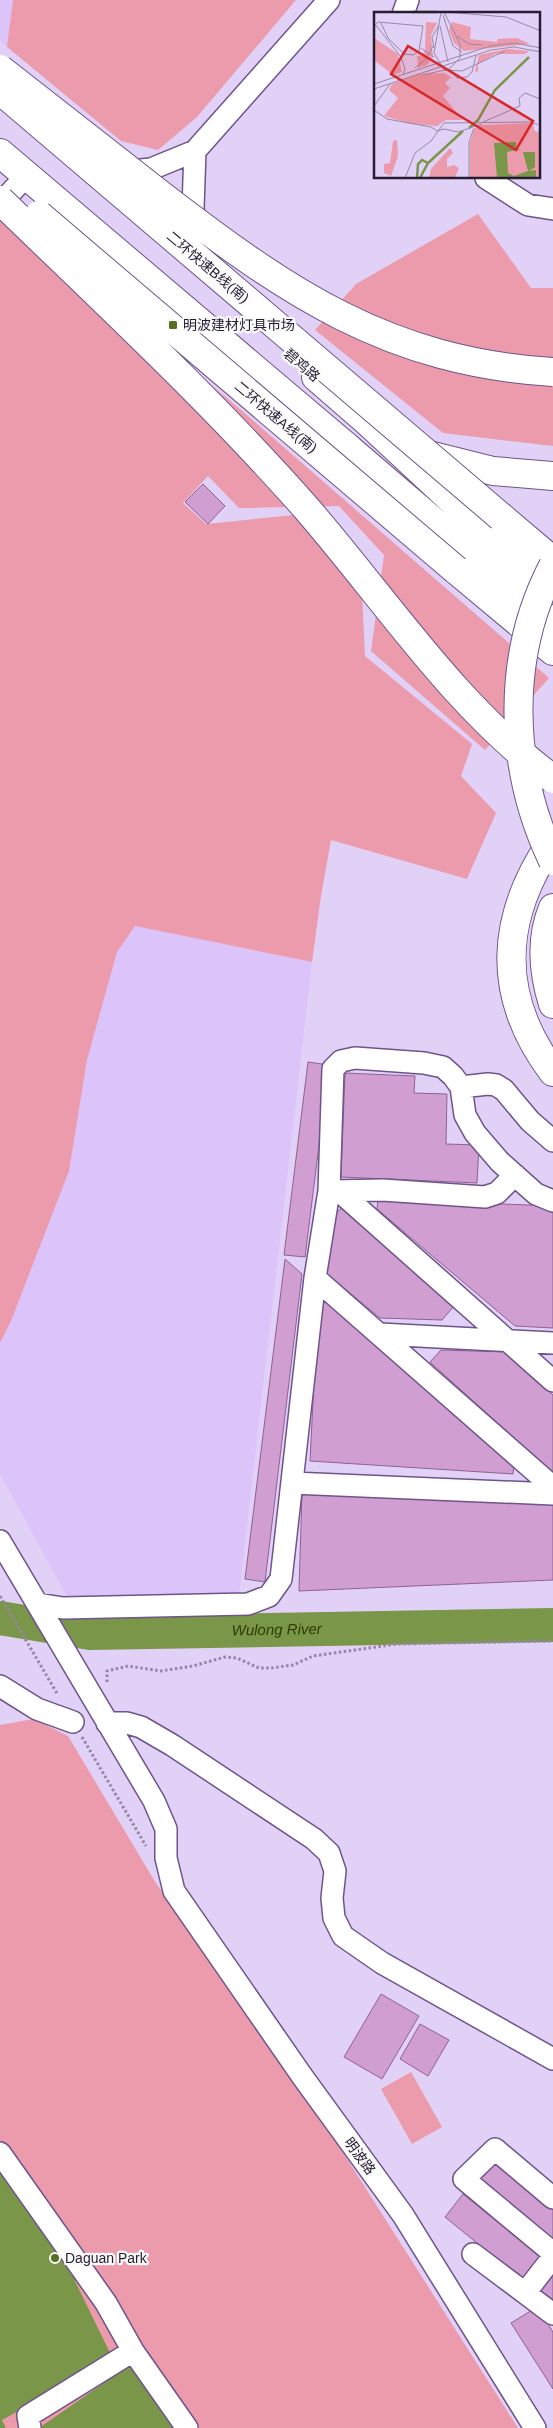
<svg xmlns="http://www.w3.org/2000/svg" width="553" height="2428" font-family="Arial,'Noto Sans SC',sans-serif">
<rect width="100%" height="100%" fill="#e2d1f6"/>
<path fill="#dcc3fa" d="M0,0H13L7,47L0,40Z
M135,926L312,962L239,1595L70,1602L0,1474V1343L11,1321L69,1171L87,1060L117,952Z"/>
<path fill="#eb9bac" d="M13,0H296L197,117L158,150L121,141L7,47Z
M0,208L241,410L549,678L485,750L371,651L384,555L339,506L239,508L208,476L183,503L206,524L294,515L362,593L365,656L472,744L461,776L496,813L467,879L331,840L321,896L312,962L135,926L117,952L87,1060L69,1171L11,1321L0,1343Z
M478,214L531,288H553V446L443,433L315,330L356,284Z
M34,1719L68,1736L154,1880L230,1991L295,2077L518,2428H0V1725Z
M411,2072L442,2127L412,2144L381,2089Z"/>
<path fill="#7a9649" d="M0,2166L79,2277L75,2281L113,2359L2,2420L6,2428H0Z
M131,2368L136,2370L173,2428H39L124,2369Z"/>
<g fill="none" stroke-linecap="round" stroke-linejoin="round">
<path stroke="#7a9649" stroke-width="34" id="s1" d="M0,1618L90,1633L553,1625"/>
</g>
<path fill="#d09ed1" stroke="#8f6191" d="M203,484L225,506L208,524L185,502Z
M308,1062L329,1065L305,1257L284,1255Z
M345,1073L415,1076L414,1093L447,1094L446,1144L479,1145L477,1183L341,1177Z
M378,1199L553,1206V1328L515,1326L377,1209Z
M341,1208L454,1306L442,1320L380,1318L327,1274L334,1216Z
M285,1259L302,1274L265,1582L245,1579Z
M325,1299L514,1465L513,1474L310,1461L318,1300Z
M441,1350L506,1352L553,1395V1473L430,1362Z
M302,1492L553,1505V1580L299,1591Z
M381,1994L419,2016L382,2079L344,2057Z
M420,2024L449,2040L428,2076L400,2059Z
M493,2160L553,2208V2243L476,2182Z
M463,2194L544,2260L526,2283L445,2217Z
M553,2266V2302L535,2288Z
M537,2307L553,2332V2389L511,2323Z"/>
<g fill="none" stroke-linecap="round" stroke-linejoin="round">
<defs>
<path id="minor" d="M403,14L408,0
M195,151L193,208L196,231
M121,172L151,169L195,151L329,0
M486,178L528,205L553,209
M0,204L27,175
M461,1087L488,1084L496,1085L504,1090L530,1121L553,1141
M331,1191L383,1190L485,1197L497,1193L515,1175
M339,1191L553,1381
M315,1278L553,1487
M380,1334L553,1343
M292,1483L553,1494
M0,1541L154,1801L166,1829V1858L174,1891L302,2076L403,2215L535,2428
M38,1604L63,1608L248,1604L269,1596L281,1579L315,1278L329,1191L333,1069L341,1061L355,1058L424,1063L443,1067L453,1076L461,1087L465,1115L475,1133L500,1162L536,1194L553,1201
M0,1686L37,1709L73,1722
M107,1723H127L141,1727L172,1745L314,1839L329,1853L335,1871L332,1898L334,1918L343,1936L382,1963L553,2059
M0,2153L106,2303L133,2351L187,2428
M553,2198L495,2149L464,2179L553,2253
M473,2254L553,2314
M525,2293L553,2257
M30,2428L28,2416L133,2351"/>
<path id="major" d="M369,423L483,529L553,588
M348,448L553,624
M425,454L493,471L553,476
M553,840C500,917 495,995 553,1072
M553,908C540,939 543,972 553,1004"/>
<path id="highway" d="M0,153L348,448
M316,377L369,423
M501,517L553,561
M456,570L553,651"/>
</defs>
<use href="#minor" stroke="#6e548b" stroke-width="24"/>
<use href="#major" stroke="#6e548b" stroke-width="30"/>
<use href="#highway" stroke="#6e548b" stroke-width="30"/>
<path stroke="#9586a5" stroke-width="3" stroke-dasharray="2.5 2.5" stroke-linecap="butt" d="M0,1596L58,1695
M107,1682V1671L128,1666L161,1671L193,1666L225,1657L237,1658L259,1668H271L293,1665L313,1656L397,1644L553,1641
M82,1737L146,1846"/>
<use href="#minor" stroke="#fff" stroke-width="21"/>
<use href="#major" stroke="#fff" stroke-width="28"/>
<use href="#highway" stroke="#fff" stroke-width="28"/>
<defs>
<path id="highway-bridge" d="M0,69C53,111 107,153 161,195C287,292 388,362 553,372
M0,90L501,517
M0,200C104,301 211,400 307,509C386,600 455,707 553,779
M39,215L456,570
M553,566C505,658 509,769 553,861"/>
</defs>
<use href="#highway-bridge" stroke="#6e548b" stroke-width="30" stroke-linecap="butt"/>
<use href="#highway-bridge" stroke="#fff" stroke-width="28"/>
</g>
<g fill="#566f21" stroke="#fafafa" stroke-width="2">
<rect x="168" y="320" width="10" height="10" rx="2.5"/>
<circle cx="55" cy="2258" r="5"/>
</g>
<g text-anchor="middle" stroke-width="4.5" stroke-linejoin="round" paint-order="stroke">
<g font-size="14" fill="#271c33" stroke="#fafafa">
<text transform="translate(208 267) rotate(40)" y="5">二环快速B线(南)</text>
<text transform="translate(302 365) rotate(41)" y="5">碧鸡路</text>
<text transform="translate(276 417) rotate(40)" y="5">二环快速A线(南)</text>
<text transform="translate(360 2156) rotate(54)" y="5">明波路</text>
</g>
<g font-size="14" fill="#271c33" stroke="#fafafa" text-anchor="start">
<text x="183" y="330">明波建材灯具市场</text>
<text x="65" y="2263">Daguan Park</text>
</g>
<g font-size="15" font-style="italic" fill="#2b3d01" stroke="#fafafa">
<text dy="5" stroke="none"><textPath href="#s1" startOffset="278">Wulong River</textPath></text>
</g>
</g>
<g transform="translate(374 12)">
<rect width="166" height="166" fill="#e2d1f6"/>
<path d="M52,10L63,11L57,23L59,45L53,53L44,56L43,44H48L51,38ZM78,10L97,15L96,27L123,30L124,27L143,26L156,32L90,39L80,31L75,18ZM0,26L24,42L28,60L19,63L0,48ZM133,37L155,39L151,42H121L104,52V60L101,59L105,43ZM70,61L77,65L71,71L76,76L69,84L89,108H72L63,114L37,112L10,104L24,86L15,78L18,72L45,62ZM160,111V118L166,121V166H96V131L100,117L108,113ZM23,128L24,144L17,164L10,161V152L16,151L19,129ZM76,136L79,141L73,147V155L80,153L85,156L81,165L95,166H55L57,157Z" fill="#eb9bac"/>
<path d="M142,130V137H148L133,140L134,161L140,164L154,159L149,140H161V155L155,159L162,158V166H123L120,131Z" fill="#7a9649"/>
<path fill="none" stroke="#7a9649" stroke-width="2.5" d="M38,0H63M95,116L104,108L121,78L155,45M43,166L44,152L48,148L54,151M46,166L54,151L89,119"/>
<path fill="none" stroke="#9789a8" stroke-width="1" d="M67,0L60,41L70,58L88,59L131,39M72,0L132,5L167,19M69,3L79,34L88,40M1,12L27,45L31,57L29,63M1,13L4,10L49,14L45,39L39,43L30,42L14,26L7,11M66,14L74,50M83,24L95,32L109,33M47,36L60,45M60,36L58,25L65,13M41,56L52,47L59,34M76,57L83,66L93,65L98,60L102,43M49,63L75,57L86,46V32L70,0M0,72L116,34L140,31L167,36M0,77L117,38L140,35L167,40M0,94L16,72M0,98L13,107L57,115L63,119L70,117L84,120L108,112M109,110L146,94L145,86L151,81L166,87M31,166L41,141L57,129L70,111L158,110L164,113M95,166V130L100,116"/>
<path fill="#d62828" fill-opacity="0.15" stroke="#d62828" stroke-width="2.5" d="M34,34L159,109L142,138L17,62Z"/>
<rect width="166" height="166" fill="none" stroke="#271c33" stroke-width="2.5"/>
</g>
</svg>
